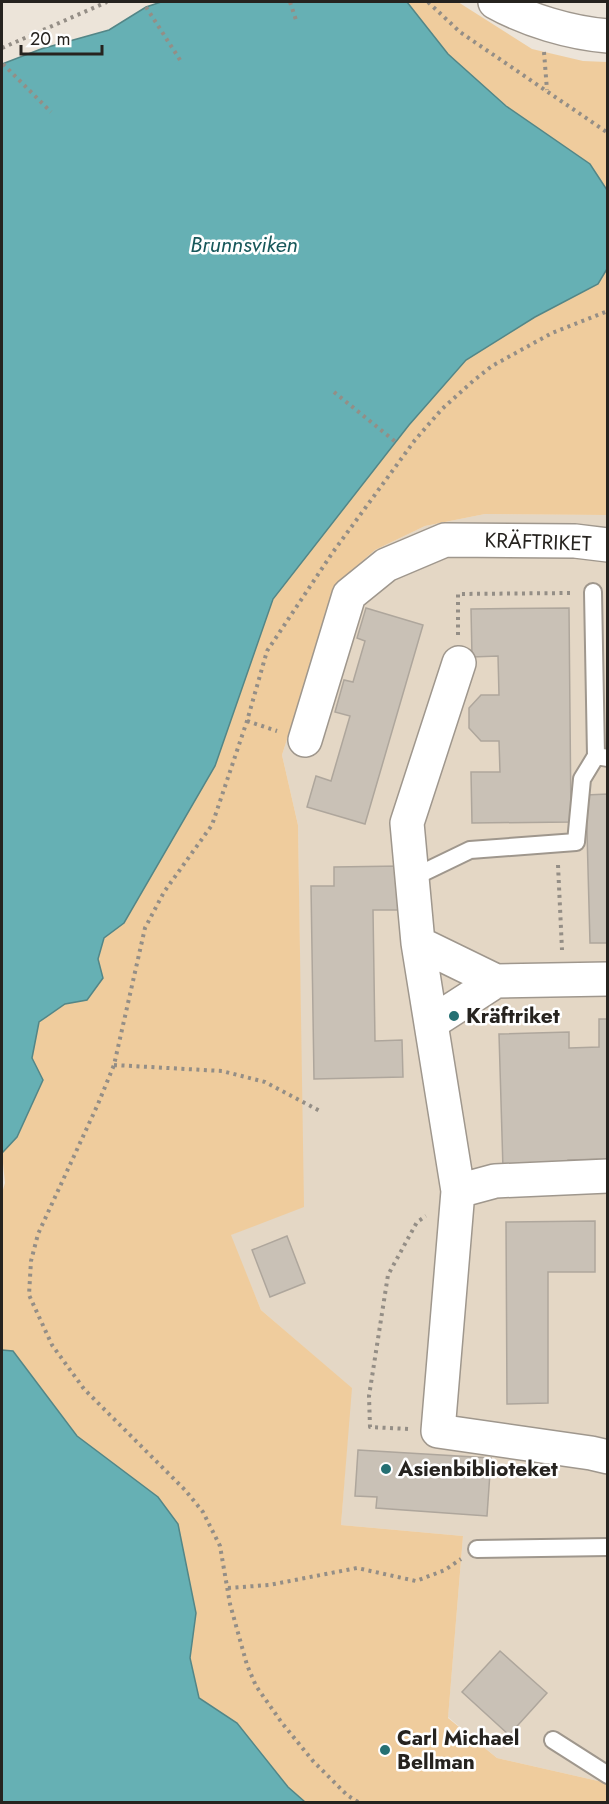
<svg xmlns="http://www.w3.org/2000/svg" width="609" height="1804" font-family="Jost,sans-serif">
<rect width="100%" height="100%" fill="#ece4d9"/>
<path fill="#e4d7c5" d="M485,514L607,515V1783L497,1758L448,1717L463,1536L341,1525L351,1388L261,1310L230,1235L303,1206L298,825L282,755L337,583L375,550L425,526Z"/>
<path fill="#efcc9d" d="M407,2H458L532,49L583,61L607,62V190L590,164L506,106L448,54Z
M607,269V515L485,514L425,526L375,550L337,583L282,755L298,825L304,1207L231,1235L261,1310L352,1388L341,1525L463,1536L448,1718L497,1758L607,1783V1802H305L288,1787L237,1723L199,1698L190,1658L196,1613L158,1497L77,1436L13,1351L2,1350V1193L5,1183L2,1153L17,1137L43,1080L32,1058L39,1022L65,1004L87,1000L104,938L124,923L215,766L273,599L409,425L466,360L535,317L597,284Z"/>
<path fill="#66b0b4" stroke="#538687" stroke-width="1.5" d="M161,2H407L448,54L506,106L590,164L607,190V269L598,284L535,317L466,360L409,425L273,599L215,766L124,923L104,938L98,959L103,978L87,1000L65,1004L39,1022L32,1058L43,1080L17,1137L2,1153V64L41,49L109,30L146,7Z
M2,1350L13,1351L77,1436L158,1497L178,1524L196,1613L190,1658L199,1698L237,1723L288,1787L305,1802H2Z"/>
<path fill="#c9c1b6" stroke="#aea69c" stroke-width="1.5" d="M366,608L423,625L365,824L307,807L316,776L331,781L350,716L335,712L344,680L353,682L365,641L357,638Z
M569,608L571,822L472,823L471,772H500L499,741H481L469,728V708L481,695H499L498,656L472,657L471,609Z
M608,794V943H590L586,795Z
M400,866V910H373L375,1041L402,1040L403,1077L314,1079L311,886H334V867Z
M599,1019H608V1159L568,1160V1167L503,1169L499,1034L569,1032V1048L599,1047Z
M595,1221V1272H548V1403L507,1404L506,1222Z
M287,1236L305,1283L270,1297L252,1250Z
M358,1450L491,1458L487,1516L376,1508L377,1497L355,1496Z
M500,1651L547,1693L509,1735L462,1692Z"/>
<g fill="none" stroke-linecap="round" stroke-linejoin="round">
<defs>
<path id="service" d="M593,592L596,756L608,758
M412,878L470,850L576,842L582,779L596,756
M477,1549L608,1547
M553,1740L608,1775"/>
<path id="minor" d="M495,2C527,20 570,33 608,36
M459,663L407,823L418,943L458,1191L438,1431L591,1453L608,1457
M305,740L349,595L386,565L445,540L575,541L608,545
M418,943L496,981L608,979
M431,1023L496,981
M458,1191L495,1181L608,1176"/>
</defs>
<use href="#service" stroke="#9f978d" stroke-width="20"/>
<use href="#minor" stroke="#9f978d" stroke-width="36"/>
<path stroke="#948e86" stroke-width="4" stroke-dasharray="3 4.5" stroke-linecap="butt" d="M290,2L296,20
M428,2L460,32L608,133
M146,7L182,63
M2,48L107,2
M544,52L547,90
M3,64L51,112
M334,392L397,443
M458,635V594L571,593
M247,721L277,731
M558,865L562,950
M114,1065L222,1071L265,1082L320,1111
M408,1429L370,1427L369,1396L388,1275L417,1222L426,1216
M228,1588L269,1585L357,1568L416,1581L445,1570L461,1559
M358,1802L347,1795L313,1761L282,1723L256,1686L247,1665L230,1604L220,1546L203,1512L185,1490L84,1389L52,1345L29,1295L31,1261L38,1234L98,1104L114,1065L145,928L164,892L212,825L247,721L267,651L333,552L415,440L442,409L473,381L492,366L552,333L608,311"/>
<use href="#service" stroke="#fff" stroke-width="16"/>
<use href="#minor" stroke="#fff" stroke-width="33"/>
</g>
<g fill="#257073" stroke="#fff" stroke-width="2">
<circle cx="454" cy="1016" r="6"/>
<circle cx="386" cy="1469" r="6"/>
<circle cx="385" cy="1750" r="6"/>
</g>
<g text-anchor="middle" stroke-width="5" stroke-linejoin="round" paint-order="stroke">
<g font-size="21" fill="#26231f" stroke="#fff">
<text transform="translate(538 542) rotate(2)" y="7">KRÄFTRIKET</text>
</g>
<g font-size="21" font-weight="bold" fill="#26231f" stroke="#fff" text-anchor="start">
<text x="466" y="1023">Kräftriket</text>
<text x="398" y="1476">Asienbiblioteket</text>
<text x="397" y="1745">Carl Michael<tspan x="397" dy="24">Bellman</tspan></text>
</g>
<g font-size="22" font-style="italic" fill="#18585b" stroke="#fff">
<text x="244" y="252">Brunnsviken</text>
</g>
</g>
<rect width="609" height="1804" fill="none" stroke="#26231f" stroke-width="6"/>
<path d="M21 45v9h81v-9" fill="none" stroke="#26231f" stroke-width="3"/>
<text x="30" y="45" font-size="18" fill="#26231f" stroke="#ffffff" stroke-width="4.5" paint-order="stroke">20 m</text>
</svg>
